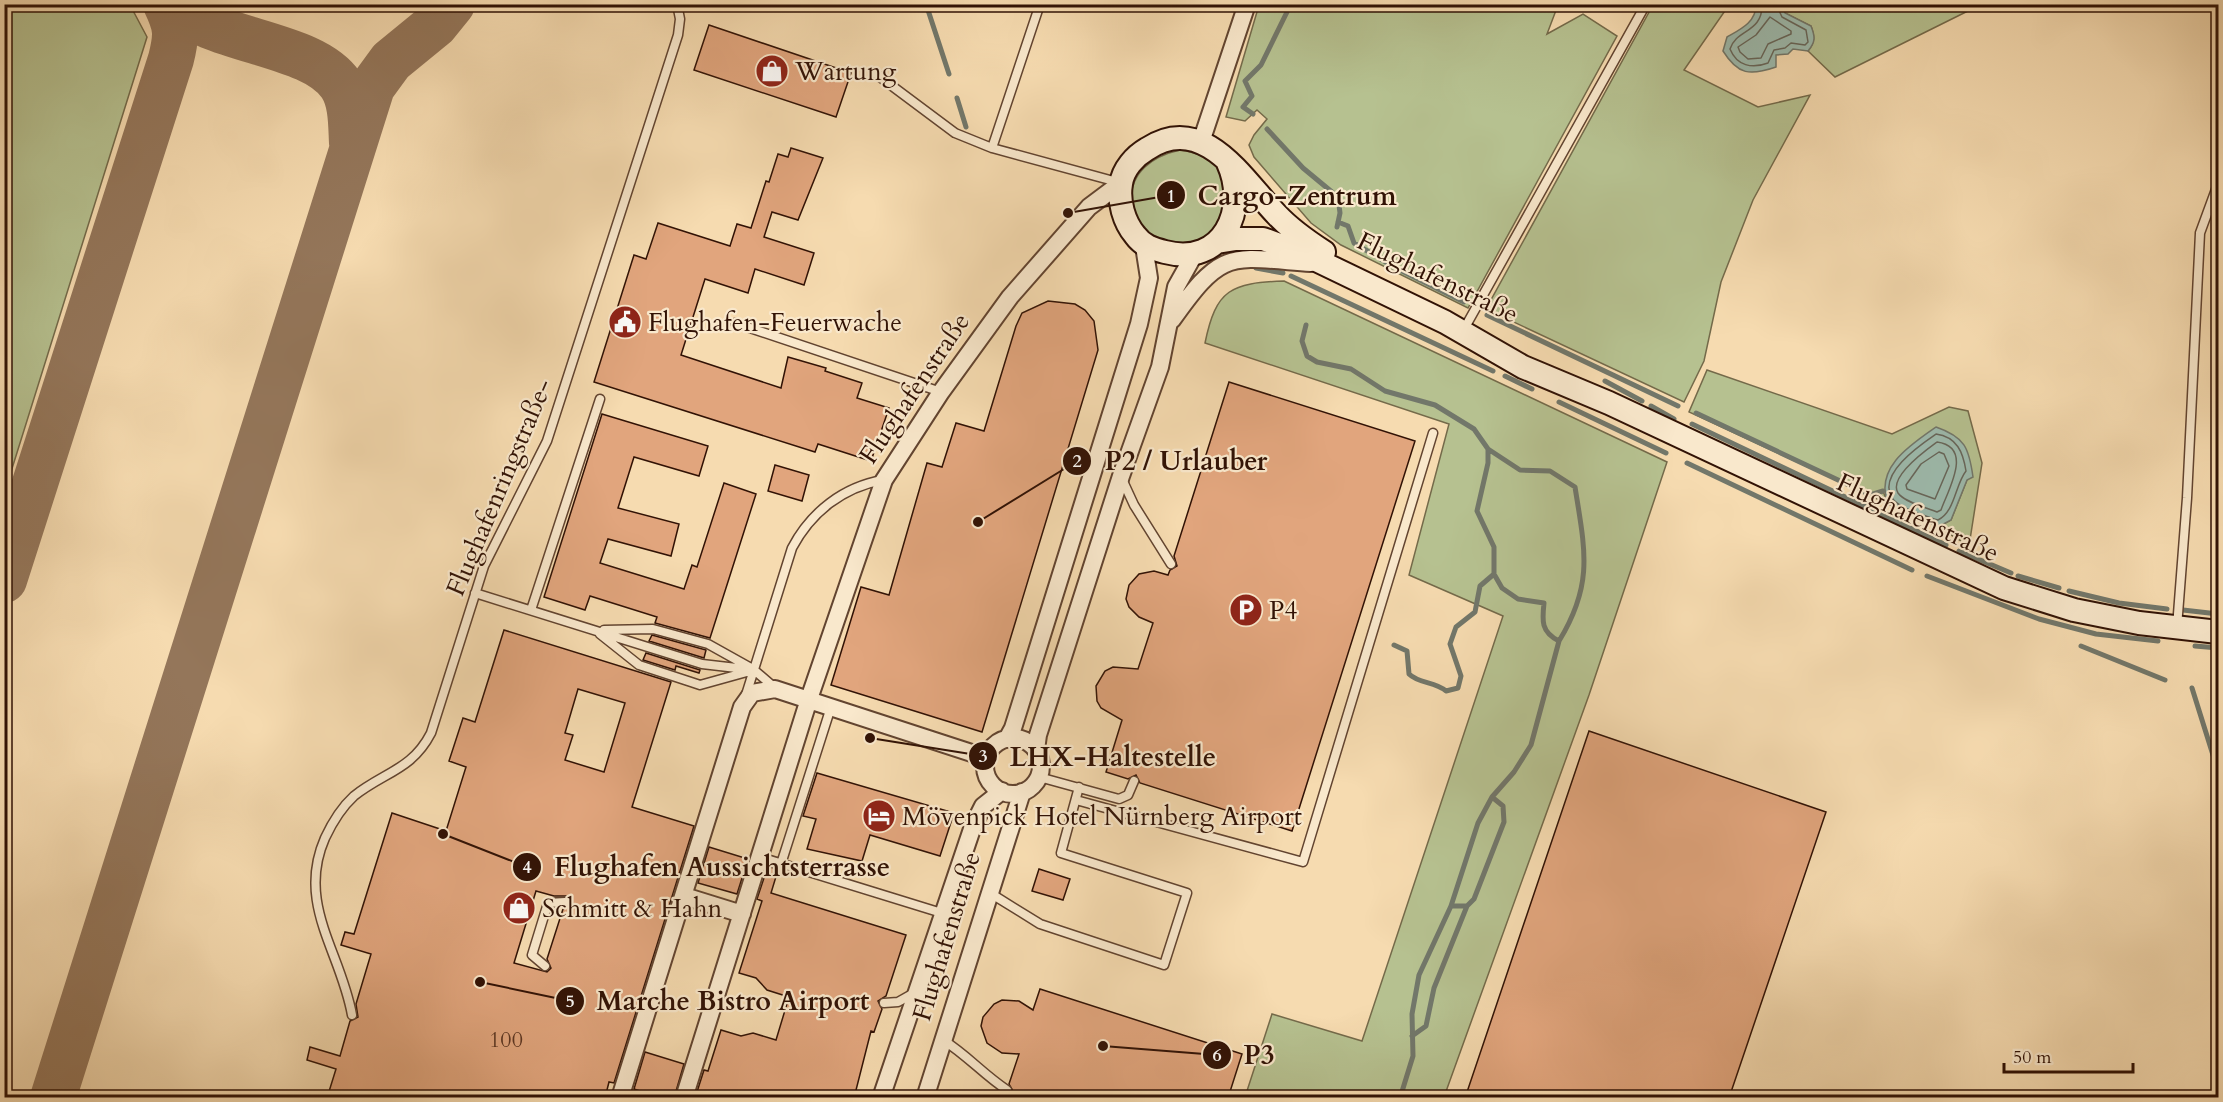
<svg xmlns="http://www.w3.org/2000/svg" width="2223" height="1102" font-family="Cardo,serif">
<rect width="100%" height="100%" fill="#f6dbb0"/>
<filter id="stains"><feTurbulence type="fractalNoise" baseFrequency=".00333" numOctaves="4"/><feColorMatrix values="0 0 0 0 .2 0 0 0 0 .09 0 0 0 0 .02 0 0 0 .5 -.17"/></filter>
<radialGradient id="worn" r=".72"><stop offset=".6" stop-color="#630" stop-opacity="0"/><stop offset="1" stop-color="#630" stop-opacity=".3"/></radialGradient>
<path fill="#b6c190" stroke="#746a4a" stroke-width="1.5" d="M5,4L130,5L147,37L5,491Z
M1259,5H1558L1547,34L1583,14L1617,36L1468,308L1341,245L1311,223L1254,157L1249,145L1254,135L1267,119L1257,110L1245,121L1226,117Z
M1653,5H1729L1684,70L1758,107L1810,95L1753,200L1721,282L1704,361L1684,402L1486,309Z
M1781,5H1980L1835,77L1808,51C1815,42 1815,37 1811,26L1785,13Z
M1180,150C1224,157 1227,174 1232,214L1188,252L1143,234C1139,225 1132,213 1131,204C1129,172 1153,156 1180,150Z
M1284,281L1667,462L1589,695L1444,1097H1245L1272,1014L1362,1041L1503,616L1409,575L1449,424L1205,343C1216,289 1231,283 1284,281Z
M1707,370L1892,434L1949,407L1968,411L1982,463L1969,546L1938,527L1951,520L1967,480L1883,491L1888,504L1689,412Z"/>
<path fill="#9dbbae" stroke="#72776a" stroke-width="1.5" d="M1756,5H1781L1785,13L1811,26C1815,36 1816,42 1808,51L1793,49L1788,54L1776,55V67C1750,76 1738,75 1723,51L1727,37C1741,29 1756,22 1756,5Z
M1936,427C1965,437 1969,448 1973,477L1967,480L1951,520L1938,527L1888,504C1874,468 1910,445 1936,427Z"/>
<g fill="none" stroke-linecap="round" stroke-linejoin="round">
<path stroke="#67665a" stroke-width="1.5" d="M1762,4C1763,33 1736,29 1730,49C1737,66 1752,69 1768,63L1774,50L1785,48L1791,43L1805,45L1808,42L1806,30L1782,17L1776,4
M1770,17L1791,31V34L1768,44L1761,58L1748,59L1740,52L1738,47L1756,35Z
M1936,434C1957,437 1963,452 1966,471C1955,485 1955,512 1938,520C1926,516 1899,509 1892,498C1877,474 1920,445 1936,434Z
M1937,442C1974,447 1948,490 1941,510L1937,512C1927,508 1904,502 1898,493C1888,477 1926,450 1937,442Z
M1939,452L1944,454L1949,466L1935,499L1907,489L1906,485L1921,464Z"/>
<path stroke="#72776a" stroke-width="5" d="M926,4L949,74
M957,98L966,127
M1253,114L1243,107L1252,96L1245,81L1261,65L1287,12V4
M1267,129L1303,168L1338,197L1340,213L1337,227
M1338,222L1348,226L1354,243L1394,267L1464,302
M1256,268L1283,273
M1291,276L1493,371
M1487,315L1678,406
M1306,325L1302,341L1307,356L1317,362L1351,369L1385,391L1435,405L1474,429L1488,449V463L1477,511L1494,547V574L1502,588L1518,599L1544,603C1542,621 1541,632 1559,641L1531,745L1514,772L1492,797L1478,823L1451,906L1419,975L1412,1014L1413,1056L1400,1098
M1505,376L1532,389
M1605,381L1642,401
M1559,402L1666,453
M1651,406L1674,419
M1696,413L1870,495L1883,491
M1692,424L1946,545
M1488,449L1520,470L1550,471L1575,487C1585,550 1594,584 1559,641
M1687,463L1912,570
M1959,551L2011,573
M1927,576L2039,619L2096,634L2158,641
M2018,576L2059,588
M2069,591L2119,603L2167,609
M2183,610L2218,614
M1394,645L1407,651L1409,674C1419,684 1435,681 1446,691L1458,688L1461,676L1450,644L1456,627L1475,612L1480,586L1494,574
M2081,646L2165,680
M2195,646L2218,648
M2192,688L2218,771
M1451,906H1467L1474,899L1504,822L1503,806L1492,797
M1412,1036L1426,1026L1434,988L1467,906"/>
<path stroke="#94765a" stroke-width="46" d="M172,4C215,43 312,42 341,85C352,102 351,124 352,143
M4,580L171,59C177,35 177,27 166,4
M53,1098L372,87L391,61L435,25L452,4"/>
</g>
<path fill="#e1a57d" stroke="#311205" stroke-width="1.5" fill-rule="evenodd" d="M709,25L851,73L836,117L694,70Z
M791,148L823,158L798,220L772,212L764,237L814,253L804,285L755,269L748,293L705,279L681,355L781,388L788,357L826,368L825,371L862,383L857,398L889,408L871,461L818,444L815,452L594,382L634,255L646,259L658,223L730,246L737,224L751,228L766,181L769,182L778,154L788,157Z
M1048,301L1075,304L1085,310L1094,321L1098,350L982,732L831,685L861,587L889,595L927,463L942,467L956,423L984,431L1016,326L1022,313Z
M1229,382L1415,441L1292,831L1140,783L1136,775L1128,779L1106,772L1122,720L1101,708L1097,701L1096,686L1105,671L1113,667L1138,669L1153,623L1139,617L1129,607L1126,599L1129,585L1139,574L1154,571L1168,575L1170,570L1177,566L1174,556Z
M602,414L708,446L699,476L634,457L618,508L679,524L671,556L608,539L600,563L684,589L692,565L697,567L724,483L756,494L710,638L655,623L657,617L590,596L585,610L544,597Z
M775,465L809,475L802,501L768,491Z
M504,630L671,682L632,807L694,826L614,1083L609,1082L605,1098H327L336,1069L307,1060L310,1047L340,1056L350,1021L358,1017L356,1004L371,954L341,945L345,932L354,934L392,813L446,831L466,767L449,761L463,718L475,722ZM578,689L625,703L604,772L565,760L573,735L565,733ZM536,891L554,896H567L571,901L569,907L563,909L547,959L551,968L547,972L514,963Z
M652,635L706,650L704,658L649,641Z
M646,653L700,670L699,673L676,666L675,670L643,660Z
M1589,731L1826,812L1729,1098H1465Z
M817,773L954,813L940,856L870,835L862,861L807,849L816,819L803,816Z
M709,847L748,859L737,894L698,883Z
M768,866L778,870L771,893L906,935L886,996L878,1001L882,1009L874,1032L871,1031L854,1098H695L704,1070L708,1071L721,1030L741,1036L753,1033L776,1040L789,997L767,990L756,978L739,973L762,901L757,899Z
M1039,869L1070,879L1063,900L1032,891Z
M1040,989L1242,1054L1228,1098H1005L1013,1091L1009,1084L1019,1054L1002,1053L987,1043L981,1026L983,1017L994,1004L1002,1000L1019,1001L1033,1010Z
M645,1052L684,1064L674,1098H661L634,1089Z"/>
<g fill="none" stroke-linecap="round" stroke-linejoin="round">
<defs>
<path id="lane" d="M876,74L955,133L992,148L1121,183
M992,148L1040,4
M1468,322L1646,4
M735,323L941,392
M1122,479L1134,505L1171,564
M475,593L702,664L754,670
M531,610L600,399
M2177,627L2187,498L2200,233L2218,184
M604,630L653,629L708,644L751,668
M600,634L639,665L691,682L700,685L754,670L775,688
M746,695L792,548C811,512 843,487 883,480
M1039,777L1119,799L1128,795L1134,781
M1076,800L1303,862L1433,433
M760,857L945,914
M781,864L831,707
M990,893L1040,924L1164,965L1187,893L1061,853L1079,787
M545,966L532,955L548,903L565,902
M884,1003L898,1002L914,993
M352,1015C341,952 296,904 325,838C332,823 342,807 354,796C384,772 412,770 431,733L484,566L547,441L678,35L680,19L677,4
M943,1040C967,1055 984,1075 1007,1090"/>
<path id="street" d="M1201,142L1247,4
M1172,320C1223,248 1228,257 1311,263
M985 766a28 28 0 1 1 56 0a28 28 0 1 1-56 0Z
M1007,739L1013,728L1139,324L1149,278L1144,246
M1036,750L1038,735L1121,476L1160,367L1176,287L1195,253
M684,896L742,914
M620,1098L742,707L752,693L775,689L987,758
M684,1098L809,699L884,480L941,392L1010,297L1089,207L1121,183
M881,1098L973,826L983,806L1002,791
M925,1098L1022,792"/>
<path id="secondary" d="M1228,163C1249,209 1223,267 1165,252C1153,249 1143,246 1135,235C1124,222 1118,201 1121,184C1123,169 1135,156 1147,149C1204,111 1244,181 1277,215C1291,230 1307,241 1324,252
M1217,242L1236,239H1263L1306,255L1445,322L1523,367L1609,403L2004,588L2074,610L2139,623L2218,632"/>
</defs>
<use href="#lane" stroke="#624430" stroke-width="11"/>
<use href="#street" stroke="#624430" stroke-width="20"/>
<use href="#secondary" stroke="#311205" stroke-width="26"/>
<use href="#lane" stroke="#f9e8cc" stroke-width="8"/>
<use href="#street" stroke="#f9e8cc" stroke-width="16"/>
<use href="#secondary" stroke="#f9e8cc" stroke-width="22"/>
</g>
<defs>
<symbol id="shop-disc" viewBox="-11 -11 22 22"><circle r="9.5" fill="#8f2418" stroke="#f9e8cc"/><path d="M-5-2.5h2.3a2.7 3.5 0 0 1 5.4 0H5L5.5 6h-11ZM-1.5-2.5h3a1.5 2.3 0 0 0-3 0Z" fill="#fff"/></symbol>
<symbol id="civic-disc" viewBox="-11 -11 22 22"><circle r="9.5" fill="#8f2418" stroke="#f9e8cc"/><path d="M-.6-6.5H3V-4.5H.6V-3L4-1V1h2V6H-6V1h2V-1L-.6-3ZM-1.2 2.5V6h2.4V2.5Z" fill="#fff"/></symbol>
<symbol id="parking-disc" viewBox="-11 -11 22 22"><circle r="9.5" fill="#8f2418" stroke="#f9e8cc"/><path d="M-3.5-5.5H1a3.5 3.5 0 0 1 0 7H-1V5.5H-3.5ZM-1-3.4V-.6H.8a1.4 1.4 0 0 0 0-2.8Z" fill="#fff"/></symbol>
<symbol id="hotel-disc" viewBox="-11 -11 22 22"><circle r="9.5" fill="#8f2418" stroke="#f9e8cc"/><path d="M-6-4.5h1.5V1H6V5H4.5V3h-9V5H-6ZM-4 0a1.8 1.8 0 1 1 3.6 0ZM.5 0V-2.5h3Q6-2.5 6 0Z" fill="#fff"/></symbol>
</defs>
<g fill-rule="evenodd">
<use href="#shop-disc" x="753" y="52" width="38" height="38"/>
<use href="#civic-disc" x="606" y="303" width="38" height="38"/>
<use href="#parking-disc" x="1227" y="591" width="38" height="38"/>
<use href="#hotel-disc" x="860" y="797" width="38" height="38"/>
<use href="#shop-disc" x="500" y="889" width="38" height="38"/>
</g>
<g text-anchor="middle" stroke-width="4.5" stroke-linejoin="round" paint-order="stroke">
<g font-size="22" fill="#5d3723">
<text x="506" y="1047">100</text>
</g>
<g font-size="26" fill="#311205" stroke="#f9e8cc" text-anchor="start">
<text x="795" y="80">Wartung</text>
<text x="648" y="331">Flughafen-Feuerwache</text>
<text x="1269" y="619">P4</text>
<text x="902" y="825">Mövenpick Hotel Nürnberg Airport</text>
<text x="542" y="917">Schmitt &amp; Hahn</text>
</g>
<g font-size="26" fill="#311205" stroke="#f9e8cc">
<text transform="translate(1438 277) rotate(26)" y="9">Flughafenstraße</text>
<text transform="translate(914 388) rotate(-56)" y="9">Flughafenstraße</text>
<text transform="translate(499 487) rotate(-67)" y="9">Flughafenringstraße-</text>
<text transform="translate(1918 517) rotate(25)" y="9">Flughafenstraße</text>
<text transform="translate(946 936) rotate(-73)" y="9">Flughafenstraße</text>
</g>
</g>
<path fill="none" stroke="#311205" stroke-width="2" d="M1068 213L1171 195M978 522L1077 461M870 738L983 756M443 834L527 867M480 982L570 1001M1103 1046L1217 1055"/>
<g fill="#311205" stroke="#f9e8cc" stroke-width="2">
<circle cx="1068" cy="213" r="6"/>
<circle cx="978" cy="522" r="6"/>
<circle cx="870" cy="738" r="6"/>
<circle cx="443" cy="834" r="6"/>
<circle cx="480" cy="982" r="6"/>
<circle cx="1103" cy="1046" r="6"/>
<circle cx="1171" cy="195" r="15"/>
<circle cx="1077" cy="461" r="15"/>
<circle cx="983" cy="756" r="15"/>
<circle cx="527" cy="867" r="15"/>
<circle cx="570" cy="1001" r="15"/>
<circle cx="1217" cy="1055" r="15"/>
</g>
<g font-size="18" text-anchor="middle" font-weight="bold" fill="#fff">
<text x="1171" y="202">1</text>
<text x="1077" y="467">2</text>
<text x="983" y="762">3</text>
<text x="527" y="873">4</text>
<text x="570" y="1007">5</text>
<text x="1217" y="1061">6</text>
</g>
<g font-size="27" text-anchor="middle" font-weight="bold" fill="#311205" stroke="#f9e8cc" stroke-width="4.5" stroke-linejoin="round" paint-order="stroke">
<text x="1297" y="205">Cargo-Zentrum</text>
<text x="1186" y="470">P2 / Urlauber</text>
<text x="1113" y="766">LHX-Haltestelle</text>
<text x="722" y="876">Flughafen Aussichtsterrasse</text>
<text x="733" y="1010">Marche Bistro Airport</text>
<text x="1259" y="1064">P3</text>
</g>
<rect width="2223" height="1102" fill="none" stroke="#f6dbb0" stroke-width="24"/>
<rect x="6" y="6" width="2211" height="1090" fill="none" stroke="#311205" stroke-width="3"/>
<rect x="12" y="12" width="2199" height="1078" fill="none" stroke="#311205" stroke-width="1.5"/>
<path d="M2004 1063v9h129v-9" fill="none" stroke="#311205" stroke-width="3"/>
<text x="2013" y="1063" font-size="18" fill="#311205" stroke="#f9e8cc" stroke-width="4.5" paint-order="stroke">50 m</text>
<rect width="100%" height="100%" filter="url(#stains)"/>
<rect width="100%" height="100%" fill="url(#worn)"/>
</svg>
